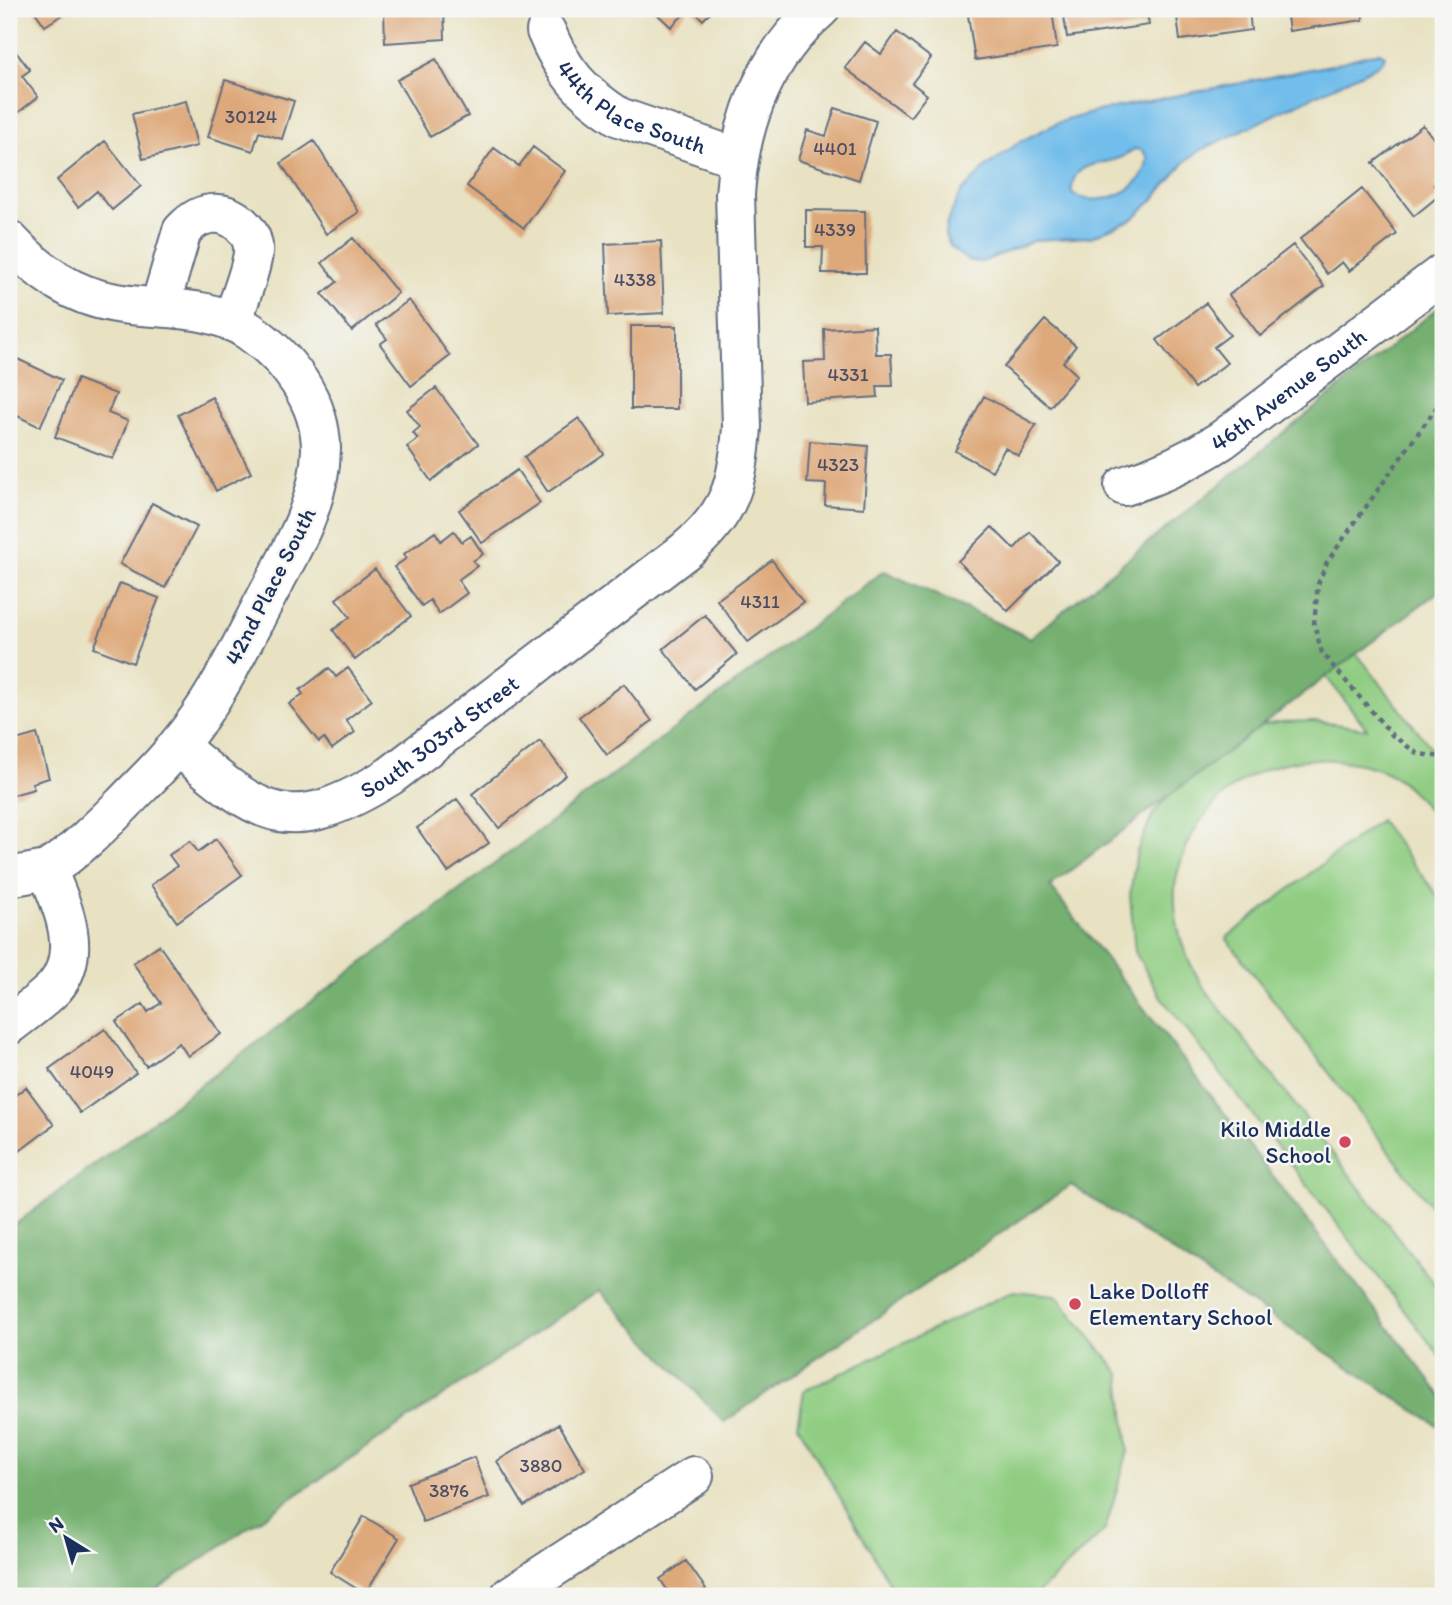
<svg xmlns="http://www.w3.org/2000/svg" width="1452" height="1605" font-family="Itim,sans-serif">
<rect width="100%" height="100%" fill="#f6f6f2"/>
<filter id="ink" filterUnits="userSpaceOnUse"><feTurbulence type="fractalNoise" baseFrequency=".0143" numOctaves="2"/><feDisplacementMap in="SourceGraphic" scale="14" xChannelSelector="R" yChannelSelector="G"/><feConvolveMatrix kernelMatrix="1 2 1 2 8 2 1 2 1" color-interpolation-filters="sRGB"/></filter>
<filter id="wash" filterUnits="userSpaceOnUse"><feTurbulence type="fractalNoise" baseFrequency=".00686" numOctaves="4" result="noise"/><feDisplacementMap in="SourceGraphic" scale="28" xChannelSelector="R" yChannelSelector="G"/><feGaussianBlur stdDeviation="1.57" result="paint"/><feColorMatrix in="noise" values="0 0 0 0 0 0 0 0 0 0 0 0 0 0 0 0 0 1.4 0 .05"/><feComposite in="paint" operator="in"/></filter>
<g filter="url(#wash)">
<rect width="100%" height="100%" fill="#e8e2c2"/>
<path fill="#90cd82" stroke="#567e70" stroke-width="2" d="M1350,645L1443,763V830C1427,809 1412,785 1388,773C1374,766 1357,763 1342,761C1278,752 1221,781 1191,837C1184,852 1176,871 1175,888C1173,926 1184,956 1204,988L1443,1295V1360L1161,997L1135,952L1130,895L1137,851L1153,814L1181,780L1252,727L1281,722L1315,721L1367,729L1320,669Z
M1380,820L1443,903V1222L1226,938Z
M1013,1291L1056,1295L1120,1374L1128,1451L1105,1530L1035,1596H897L798,1425L804,1391Z"/>
<path fill="#74b070" stroke="#487067" stroke-width="2" d="M1443,304V588L1050,886L1443,1398V1429L1071,1185L724,1422L599,1290L147,1596H9V1229L884,571L1030,638Z"/>
<path fill="#71bdeb" stroke="#4676a4" stroke-width="2" fill-rule="evenodd" d="M1379,52L1385,55L1383,61L1375,67L1199,151L1186,161L1151,202L1131,220L1091,237L1036,240L982,262L969,261L960,255L950,246L945,235L947,222L961,192L987,166L1021,141L1057,123L1098,111L1331,65ZM1134,149L1141,150L1147,156C1149,190 1099,210 1072,194C1070,161 1099,166 1120,158C1125,156 1130,152 1134,149Z"/>
<g id="blocks">
<path fill="#dea97a" d="M33,9H71L45,26Z
M384,9H444L445,39L385,43Z
M652,9H689L671,27Z
M692,9H714L703,20Z
M967,9H1052L1057,48L975,60Z
M1063,9H1146L1149,25L1067,37Z
M1176,9H1249L1251,30L1180,40Z
M1286,9H1362L1363,20L1289,31Z
M897,32L931,58L912,83L927,95L910,117L845,68L865,42L881,54Z
M9,43L30,70L22,76L38,97L10,119Z
M436,59L468,116L430,137L397,80Z
M225,80L294,101L282,139L259,132L253,151L208,137Z
M186,101L197,146L143,159L132,114Z
M835,108L876,121L859,180L798,160L807,130L826,136Z
M1423,125L1443,151V178L1434,185L1441,194L1414,216L1373,163Z
M105,141L141,186L112,210L97,191L78,207L57,180Z
M314,141L359,212L326,234L281,163Z
M533,147L565,171L524,228L467,186L494,148L519,166Z
M1362,189L1397,234L1349,271L1342,262L1327,274L1300,239Z
M806,210L865,211L866,273H822L823,247H806Z
M353,238L398,293L352,331L322,294L337,282L322,263Z
M661,241L664,313L608,316L605,244Z
M1293,245L1324,286L1260,336L1229,295Z
M409,300L450,356L411,386L380,344L387,339L376,325Z
M1206,303L1230,335L1214,347L1227,363L1194,388L1157,340Z
M1045,320L1076,346L1063,362L1077,375L1050,407L1004,367Z
M631,326H677V409H631Z
M875,326L876,354H891L893,386H877L878,397L805,402L803,362L825,361L824,329Z
M9,355L62,380L40,427L9,412V389L11,384L9,383Z
M77,379L116,394L108,413L128,421L113,459L55,437Z
M436,388L478,444L431,481L407,447L418,439L413,433L420,427L407,410Z
M984,396L1036,425L1019,456L1005,448L992,471L955,451Z
M212,397L251,473L216,491L178,415Z
M579,418L604,454L548,492L524,457Z
M810,441L868,446L864,508L825,505L826,484L807,483Z
M517,470L540,503L482,543L459,510Z
M152,503L197,527L165,588L120,564Z
M992,527L1014,549L1030,532L1058,561L1008,611L958,561Z
M454,531L462,542L471,536L483,554L473,561L477,566L458,580L467,593L439,614L430,600L422,606L394,567L407,558L404,554L435,532L441,541Z
M772,560L803,602L748,642L717,600Z
M375,569L411,616L355,660L333,630L350,617L336,599Z
M120,583L159,598L133,663L94,648Z
M705,615L737,654L695,689L663,649Z
M329,668L336,677L348,668L372,700L346,720L355,732L332,749L324,738L319,742L289,704L303,694L300,690Z
M624,684L652,721L607,755L579,717Z
M37,734L49,778L32,783L34,789L9,796V742Z
M540,741L566,775L499,828L472,794Z
M457,799L489,843L448,872L417,828Z
M216,839L242,875L177,922L151,885L177,866L169,855L190,841L198,852Z
M159,945L221,1034L188,1056L179,1043L146,1066L116,1022L143,1004L148,1012L161,1003L133,963Z
M105,1029L136,1073L80,1113L49,1069Z
M26,1087L54,1125L9,1159V1100Z
M559,1424L585,1469L524,1506L497,1461Z
M474,1457L489,1497L423,1522L408,1483Z
M364,1516L399,1538L365,1594L330,1572Z
M686,1561L706,1589L697,1596H667L670,1594L660,1579Z"/>
</g>
</g>
<g filter="url(#ink)">
<use href="#blocks" fill-opacity="0" stroke="#636e81" stroke-width="2"/>
<g fill="none" stroke-linecap="round" stroke-linejoin="round">
<defs>
<g id="minor">
<path id="s1" d="M546,31C563,72 582,93 619,117L738,158"/>
<path d="M9,240C39,272 72,296 116,303C162,311 208,303 249,331C287,357 321,401 321,449C320,504 292,549 267,596C240,647 215,702 177,746C161,767 141,785 123,804C99,828 75,852 47,870C62,905 84,952 55,987C42,1001 24,1013 9,1025"/>
<path d="M160,306L182,231C193,219 204,212 220,214C238,217 255,234 253,253C251,272 238,303 232,322"/>
<path id="s2" d="M1124,486C1159,475 1191,460 1222,440L1443,273"/>
<path id="s3" d="M178,746C263,818 288,839 390,776L685,551C730,514 738,484 742,427L735,194C740,122 764,57 820,9"/>
<path d="M9,877L47,870"/>
<path d="M510,1596L694,1476"/>
</g>
</defs>
<use href="#minor" stroke="#636e81" stroke-width="42"/>
<path stroke="#636e81" stroke-width="4.5" stroke-dasharray="5 5" stroke-linecap="butt" d="M1443,398L1327,562L1318,584L1314,624L1322,653L1392,735L1418,754L1443,757"/>
<use href="#minor" stroke="#fff" stroke-width="38"/>
</g>
</g>
<g fill="#d1495b" stroke="#f6f6f2" stroke-width="2.5">
<circle cx="1345" cy="1142" r="7"/>
<circle cx="1075" cy="1304" r="7"/>
</g>
<g text-anchor="middle" stroke-width="5" stroke-linejoin="round" paint-order="stroke">
<g font-size="19" fill="#4c4e65">
<text x="251" y="123">30124</text>
<text x="835" y="155">4401</text>
<text x="835" y="236">4339</text>
<text x="635" y="286">4338</text>
<text x="848" y="381">4331</text>
<text x="838" y="471">4323</text>
<text x="760" y="608">4311</text>
<text x="92" y="1078">4049</text>
<text x="541" y="1472">3880</text>
<text x="449" y="1497">3876</text>
</g>
<g font-size="23" fill="#1b2f5e" stroke="#f6f6f2">
<text dy="8" stroke="none"><textPath href="#s1" startOffset="121">44th Place South</textPath></text>
<text dy="8" stroke="none"><textPath href="#s2" startOffset="192">46th Avenue South</textPath></text>
<text transform="translate(270 586) rotate(-63)" y="8">42nd Place South</text>
<text dy="8" stroke="none"><textPath href="#s3" startOffset="304">South 303rd Street</textPath></text>
</g>
<g font-size="23" fill="#1b2f5e" stroke="#f6f6f2" text-anchor="end">
<text x="1331" y="1137">Kilo Middle<tspan x="1331" dy="26">School</tspan></text>
<text x="1089" y="1299" text-anchor="start">Lake Dolloff<tspan x="1089" dy="26">Elementary School</tspan></text>
</g>
</g>
<rect width="1452" height="1605" fill="none" stroke="#f6f6f2" stroke-width="35"/>
<g transform="translate(66 1538) rotate(323)" stroke="#f6f6f2" stroke-width="5" paint-order="stroke">
<path d="M0-5L12 26L0 18L-12 26Z" fill="#1b2f5e"/>
<text y="-10" font-size="19" font-weight="bold" text-anchor="middle" fill="#1b2f5e">N</text>
</g>
</svg>
